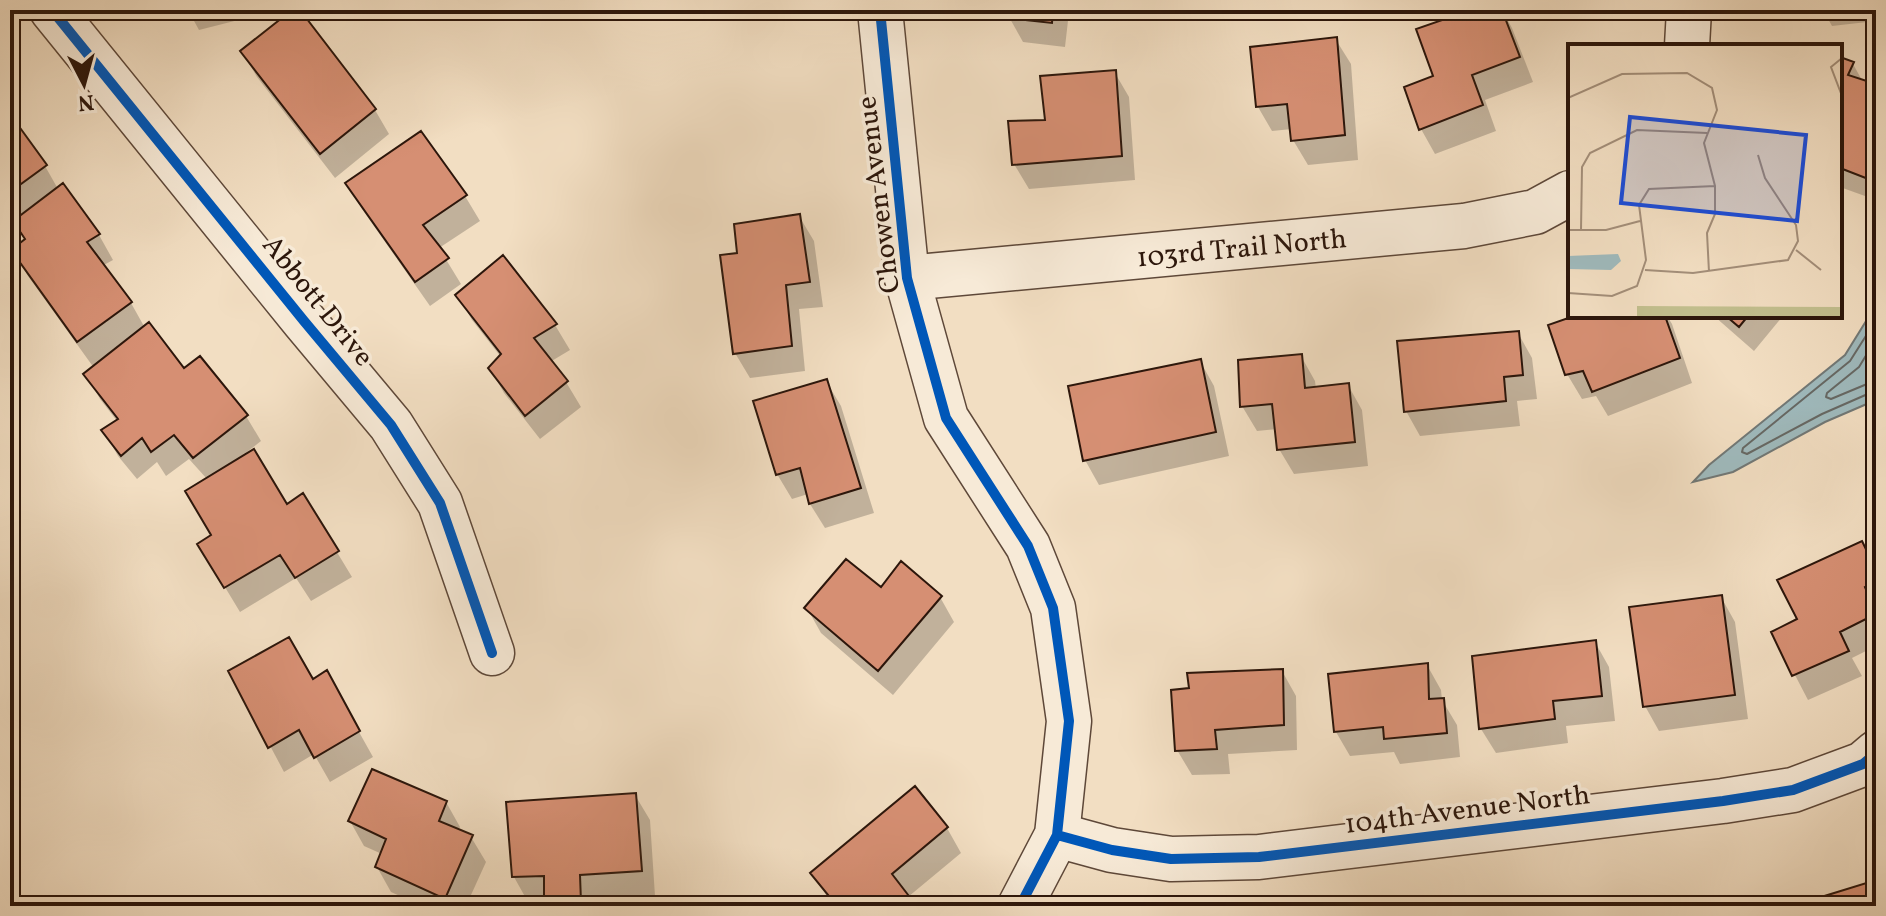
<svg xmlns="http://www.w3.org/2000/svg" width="1886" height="916" font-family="Vollkorn,serif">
<rect width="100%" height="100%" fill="#f2dec2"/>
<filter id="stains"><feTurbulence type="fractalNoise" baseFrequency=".0025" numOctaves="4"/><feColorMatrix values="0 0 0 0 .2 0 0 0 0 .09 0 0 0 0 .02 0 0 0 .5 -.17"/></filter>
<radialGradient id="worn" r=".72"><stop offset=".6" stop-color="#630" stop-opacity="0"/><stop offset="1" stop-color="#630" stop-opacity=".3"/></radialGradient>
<path fill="#9fbabd" stroke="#717876" stroke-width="2" d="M1876,305V400L1825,422L1733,472L1693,482L1709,465L1845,355Z"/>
<path fill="#0003" d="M188,10H277L199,30Z
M295,10L375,110L389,134L335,178L257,77L242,52Z
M1010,10H1105L1104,16L1069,12L1065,47L1023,42L1009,17Z
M1477,10H1502L1512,28L1533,82L1485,100L1496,131L1435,154L1421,129L1435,77Z
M1823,10H1876V21L1832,26Z
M1336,40L1351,64L1358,160L1308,165L1293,140L1292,129L1272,131L1258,107Z
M1840,59L1853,64L1863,82L1876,86V200L1840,187Z
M1115,73L1129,97L1135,180L1029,189L1014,164L1047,122Z
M10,118L45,166L58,189L63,186L99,235L113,260L102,266L131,303L145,328L184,370L246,416L261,441L243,455L287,507L303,496L352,577L311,601L296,578L240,612L214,569L213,536L207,479L189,459L166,476L157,462L137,479L118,456L104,431L117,421L100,399L86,374L94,368L28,276L14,251L26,240L22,217L14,206L10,210Z
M420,134L465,196L480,221L439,248L461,284L430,306L362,209L347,184Z
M799,216L814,241L823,307L799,309L805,371L750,378L735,353L740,255Z
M458,295L555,325L570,350L550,362L566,382L581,407L540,439L504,393L490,368L501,357L472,320Z
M1580,316H1667L1672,324L1692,383L1608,416L1596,396L1582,399L1567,374Z
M1714,316H1783L1754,351Z
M1518,333L1532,358L1537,399L1517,401L1520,426L1420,436L1406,411Z
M1301,356L1315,381L1316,389L1348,385L1362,410L1368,466L1294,474L1279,449L1277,429L1257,431L1242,406Z
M1200,361L1214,386L1229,456L1099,485L1085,460Z
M826,381L841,406L874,513L825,528L810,504L808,494L792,499L777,474Z
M1861,543L1876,569V646L1852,658L1862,676L1808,700L1773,633L1799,620Z
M882,590L940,597L954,622L893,695L821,633L807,608Z
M1721,597L1735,622L1748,719L1659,731L1645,706Z
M1595,642L1609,667L1615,721L1566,726L1568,743L1496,753L1481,729Z
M1427,665L1441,690L1442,700L1457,725L1460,757L1400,764L1394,752L1350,756L1336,732Z
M1282,671L1296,696L1297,750L1228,754L1230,774L1192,775L1177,750Z
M231,672L312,682L326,673L373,757L330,782L314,754L284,772Z
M635,795L650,820L655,896L594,900V906H547L546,901L528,902L514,877Z
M446,802L460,827L458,831L471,837L486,862L466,906H422L391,892L377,867L382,854L364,846L350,821Z
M947,828L961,853L908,897L913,906H833L813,874Z"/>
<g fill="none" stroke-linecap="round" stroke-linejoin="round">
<path stroke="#666864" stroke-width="2" d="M1876,320L1850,361L1743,448L1742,452L1747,454L1822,414L1870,393H1876
M1876,339L1859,367L1827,393L1826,397L1831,399L1867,384L1876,383"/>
</g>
<path fill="#d68f73" stroke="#2c160b" stroke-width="2" d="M292,10H300L376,109L320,154L240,51Z
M1008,10H1053L1052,23L1007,18Z
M1471,10H1502L1520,57L1472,75L1483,105L1419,130L1404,87L1433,76L1416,29Z
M1337,37L1345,135L1291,141L1287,104L1256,107L1250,47Z
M1840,57L1854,62L1848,75L1876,84V182L1840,168Z
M1116,70L1122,156L1012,165L1008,121L1045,120L1040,76Z
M10,114L47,165L10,192Z
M421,131L467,195L423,225L449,258L415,282L345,183Z
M63,183L100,234L87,242L132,302L77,342L11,250L25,239L13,221Z
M800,214L810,282L786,285L792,346L733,354L720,255L737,253L734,224Z
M503,255L557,324L534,338L568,381L525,416L488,368L501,354L455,295Z
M1574,316H1665L1680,358L1592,392L1583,371L1565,375L1548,325Z
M1726,316H1748L1739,327Z
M149,322L184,368L200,356L248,415L193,458L174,435L151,452L142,438L121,456L101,430L118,419L83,374Z
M1519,331L1523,375L1504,377L1506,401L1404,412L1397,341Z
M1302,354L1305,388L1349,383L1355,442L1277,450L1272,404L1240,407L1238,360Z
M1201,359L1216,432L1083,461L1068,386Z
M827,379L861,488L809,504L800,468L776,475L753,401Z
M254,449L287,504L303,493L339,551L295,578L280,555L224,588L197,544L211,535L185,491Z
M1862,541L1876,570V583L1865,587L1876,614L1840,632L1849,651L1792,676L1771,632L1797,619L1777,580Z
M846,559L881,587L901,561L942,596L878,671L804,608Z
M1722,595L1735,695L1643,707L1629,607Z
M289,637L313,679L327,670L360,731L314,758L299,730L268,748L228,671Z
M1596,640L1602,696L1553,701L1555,719L1479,729L1472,656Z
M1428,663L1429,699L1444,698L1447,733L1384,739L1383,727L1334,732L1328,674Z
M1283,669L1284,725L1215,730L1217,749L1175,751L1171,690L1189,688L1187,673Z
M372,769L447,801L439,821L473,835L445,899L375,867L386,839L348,821Z
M915,786L948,827L892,874L912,900L904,906H837L810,873Z
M636,793L642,871L580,875L581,902L544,904V876L512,877L506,802Z
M1876,880V906H1821L1818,898Z"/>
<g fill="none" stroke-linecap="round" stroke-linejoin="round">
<defs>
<g id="minor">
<path d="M52,10L304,321L391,425L440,503L492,653"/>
<path d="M880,10L907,278L946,418L1028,546L1053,608L1069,721L1057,835L1020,906"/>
<path d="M1687,46L1689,10"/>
<path id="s1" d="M907,278L1464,226L1535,212L1570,193"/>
<path d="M1057,835L1112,850L1171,859L1259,857L1723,801L1793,790L1863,764L1876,753"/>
</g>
</defs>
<use href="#minor" stroke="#5e4839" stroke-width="47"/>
<use href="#minor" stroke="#f7ead7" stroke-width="44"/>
<defs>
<path id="cycleway" d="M52,10L304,321L391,425L440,503L492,653
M880,10L907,278L946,418L1028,546L1053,608L1069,721L1057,835L1020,906
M1057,835L1112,850L1171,859L1259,857L1723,801L1793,790L1863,764L1876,753"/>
</defs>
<use href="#cycleway" stroke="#f7ead7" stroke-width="15"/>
<use href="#cycleway" stroke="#0057b8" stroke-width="10"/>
</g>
<g text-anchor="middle" stroke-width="7" stroke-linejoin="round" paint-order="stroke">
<g font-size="28" fill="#2c160b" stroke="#f7ead7">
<text transform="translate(877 195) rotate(-97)" y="10">Chowen Avenue</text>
<text dy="10" stroke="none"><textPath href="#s1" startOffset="336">103rd Trail North</textPath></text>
<text transform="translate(319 300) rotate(51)" y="10">Abbott Drive</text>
<text transform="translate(1467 808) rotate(-7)" y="10">104th Avenue North</text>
</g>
</g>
<g transform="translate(1568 44)">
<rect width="274" height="274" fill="#f2dec2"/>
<path d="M69,262L274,263V274H69Z" fill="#c2bf8e"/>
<path d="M50,210L53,217L43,226L0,225V212Z" fill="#9fbabd"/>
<path fill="none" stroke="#a38e79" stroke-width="2" d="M274,14L263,23L274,52M0,17V54L54,30L119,29L144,44L149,66L136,99L147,142V170L139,189L141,228M0,186H38L72,177M13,186L14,123L22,109L69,86L139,89M228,206L253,226M77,226L125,229L220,216L230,197L228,181L197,134L190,111M0,249L44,252L69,242L78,216L71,161L81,145L147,142"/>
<path fill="#1d4ed8" fill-opacity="0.15" stroke="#1d4ed8" stroke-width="4" d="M62,73L238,91L229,177L53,159Z"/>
<rect width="274" height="274" fill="none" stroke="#2c160b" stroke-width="4"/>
</g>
<rect width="1886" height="916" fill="none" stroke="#f2dec2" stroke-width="40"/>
<rect x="12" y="12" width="1862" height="892" fill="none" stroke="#2c160b" stroke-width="4"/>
<rect x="20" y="20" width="1846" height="876" fill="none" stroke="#2c160b" stroke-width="2"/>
<g transform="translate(84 84) rotate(174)" stroke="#f7ead7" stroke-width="6" paint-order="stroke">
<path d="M0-6L14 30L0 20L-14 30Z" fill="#2c160b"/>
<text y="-12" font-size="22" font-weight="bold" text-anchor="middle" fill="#2c160b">N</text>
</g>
<rect width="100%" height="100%" filter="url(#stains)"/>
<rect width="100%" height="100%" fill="url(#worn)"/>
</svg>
